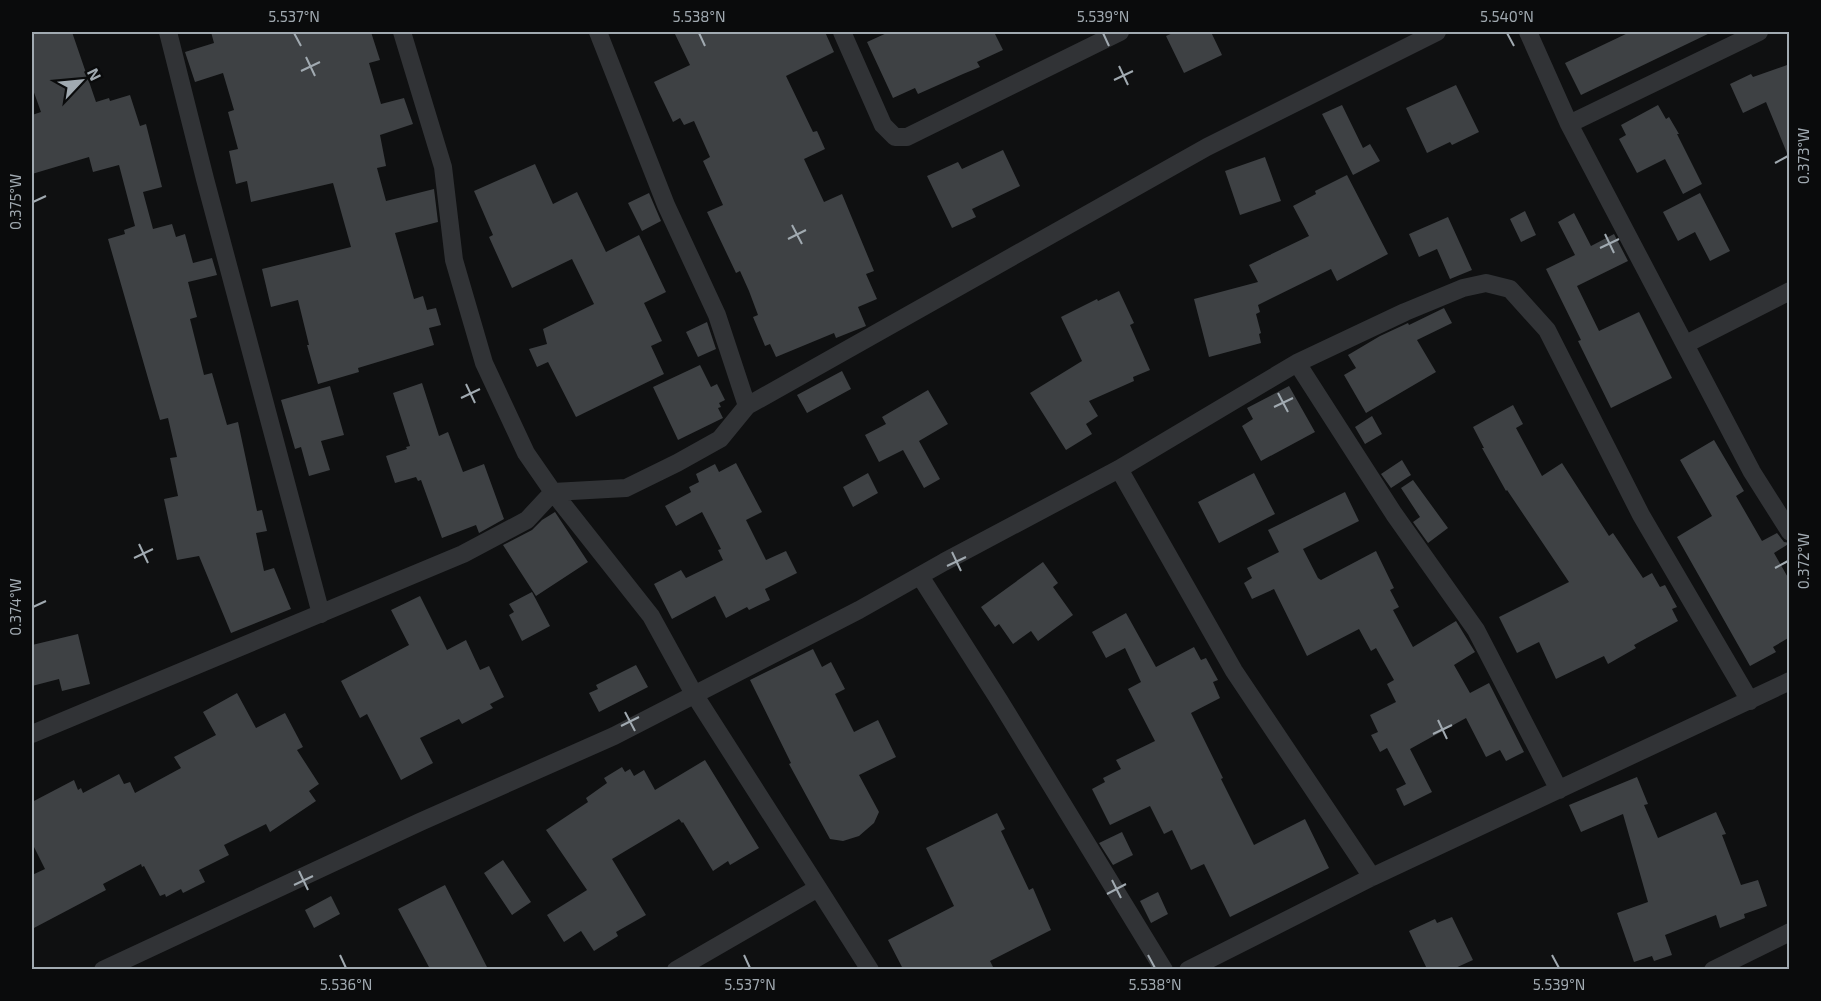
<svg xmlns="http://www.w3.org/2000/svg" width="1821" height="1001" font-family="'Exo 2',sans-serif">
<rect width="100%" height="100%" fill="#0f1011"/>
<path fill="#3e4144" d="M32,32H72L96,102L109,98L110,101L130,95L140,126L146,124L162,187L143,192L153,229L172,224L176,237L185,234L193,263L212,258L217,275L188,282L197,317L190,319L204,375L212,373L227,425L238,422L257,511L262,510L267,531L256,533L264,571L274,568L291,609L231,633L199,556L177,560L164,499L178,496L170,458L177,457L168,418L160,420L108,239L125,234L124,230L135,226L119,165L93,172L89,157L32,174V115L41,112L32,87Z
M211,32H371L380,60L369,63L381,104L404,98L413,124L380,135L386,166L377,168L386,201L434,189L438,222L395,233L414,299L423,296L427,310L436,308L441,325L429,328L434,345L358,368L359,372L318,384L307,345H309L298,300L271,307L262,269L351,247L333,183L251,202L247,181L236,184L229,151L238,149L228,112L234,110L223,73L195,82L185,52L214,43Z
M674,32H825L834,52L786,76L813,132L817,131L825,149L804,159L824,202L842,194L874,271L866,274L877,299L858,307L866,326L836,338L834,333L776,357L770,344L765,346L753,317L758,315L749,291L740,271L736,273L707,212L723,205L703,161L710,157L694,121L684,125L680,118L673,122L654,82L690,65Z
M889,32H994L1003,50L977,62L980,67L963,74L918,94L915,88L893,98L867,42Z
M1175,32H1211L1222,55L1184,73L1166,36Z
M1630,32H1712L1581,95L1565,63Z
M1790,64V158H1789L1766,102L1743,113L1730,84L1751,74L1753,77Z
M1456,85L1479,132L1452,145L1450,142L1427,153L1406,108Z
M1342,105L1363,148L1370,144L1380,161L1353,175L1322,114Z
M1658,105L1666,119L1669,117L1679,134H1677L1702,184L1683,194L1665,159L1637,173L1619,139L1626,135L1621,125Z
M1003,150L1020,186L972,209L976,217L952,228L927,176L958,162L962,169Z
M1265,157L1281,201L1240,215L1225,171Z
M535,164L553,204L577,192L606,252L639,235L666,292L644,303L662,341L651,346L664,374L576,417L548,362L537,367L529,349L547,344L543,329L594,304L572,259L512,288L489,237L493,235L474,191Z
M1347,175L1388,254L1337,281L1331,269L1258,305L1260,312L1256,314L1261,333L1259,334L1261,343L1209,357L1194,299L1258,282L1249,265L1309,236L1293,206L1316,194L1315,191Z
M649,193L661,221L642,231L628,203Z
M1700,193L1730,251L1710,261L1695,232L1678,241L1663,212Z
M1525,211L1536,235L1521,242L1510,219Z
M1574,213L1591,246L1614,234L1628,261L1577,286L1599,331L1639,312L1672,378L1611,408L1578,341L1581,340L1546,269L1575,255L1558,222Z
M1448,217L1472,270L1450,279L1437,249L1419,257L1409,234Z
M1119,291L1134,323L1130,325L1150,370L1133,377L1134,381L1089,401L1098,416L1086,424L1092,434L1066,450L1030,393L1082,361L1061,317L1097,299L1098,301Z
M1444,308L1452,323L1417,340L1436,372L1366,413L1344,375L1356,368L1348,355L1380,336L1408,323L1409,325Z
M707,322L716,349L698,357L686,332Z
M700,365L711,387L717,384L725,400L719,403L721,407L718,408L723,418L678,440L653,387Z
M842,371L851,389L807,413L797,395Z
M422,383L439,436L448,432L463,472L484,464L504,519L479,533L476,525L442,538L421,480L418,481L416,477L395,483L386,456L407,449L406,447L410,446L393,393Z
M330,386L344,435L321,441L330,470L309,476L301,447L295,449L281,400Z
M1289,386L1315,432L1261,461L1242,426L1253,419L1247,408Z
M928,390L948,424L919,441L940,479L924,488L903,450L879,462L865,435L886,424L882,417Z
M1513,405L1523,424L1516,428L1542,476L1562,463L1609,536L1613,533L1643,578L1652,573L1660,587L1665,585L1677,607L1672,609L1678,621L1634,645L1636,648L1608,664L1604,656L1556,679L1539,642L1517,653L1499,617L1569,582L1507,490L1506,491L1482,448H1484L1473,427Z
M1372,416L1382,434L1365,444L1355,427Z
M1714,440L1744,491L1736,496L1762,541L1777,533L1784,542L1790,543L1774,553L1790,581V637L1773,647L1776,652L1750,666L1677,537L1712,516L1680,460Z
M1402,460L1411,475L1391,488L1381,474Z
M736,463L762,512L746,520L766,560L786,551L797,573L765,589L770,600L749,610L747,607L726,618L715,596L672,619L654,584L681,570L686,578L723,560L718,550L721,549L702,512L676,526L665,506L691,492L689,487L699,482L696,474L715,464L719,472Z
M868,473L878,493L853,507L843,487Z
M1254,473L1275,514L1219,543L1198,502Z
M1413,480L1448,528L1428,543L1413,522L1420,517L1401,488Z
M1345,492L1359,521L1303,549L1318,578L1321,580L1376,551L1394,588L1390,590L1399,607L1393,610L1413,647L1456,621L1475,652L1454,665L1470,693L1489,683L1524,752L1506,761L1500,750L1486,757L1466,718L1410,749L1432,792L1404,806L1396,789L1406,784L1387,748L1380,752L1371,735L1378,732L1370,715L1396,702L1387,684L1394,680L1376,648L1371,651L1359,629L1307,656L1274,589L1252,599L1244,583L1252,578L1247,568L1279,552L1268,530Z
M555,512L588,562L536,596L503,545L532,530L542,520Z
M1043,562L1058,583L1053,587L1073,615L1038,641L1031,631L1013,644L999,624L995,627L981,607Z
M532,592L550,626L522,641L509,615L514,612L509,604Z
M420,596L447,650L466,640L480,670L489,666L504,697L490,704L493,708L462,724L459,719L420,738L433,763L401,780L367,714L360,718L341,681L409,645L391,610Z
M1126,613L1156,667L1194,647L1201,660L1206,658L1218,680L1213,682L1220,698L1191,713L1223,778L1221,779L1254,845L1305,819L1329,868L1230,917L1204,864L1191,870L1172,830L1164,834L1150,806L1110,825L1092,789L1105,782L1103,778L1121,769L1116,760L1155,741L1128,689L1141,682L1125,648L1106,658L1092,632Z
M78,634L90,684L62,691L59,679L32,686V645Z
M813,649L822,667L831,662L845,689L835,694L854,732L878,720L896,757L859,775L879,812L874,823L859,836L843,841L830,839L789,764L791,763L750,680Z
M636,665L648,687L599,712L589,693L598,689L596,685Z
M237,693L256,728L285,713L303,747L297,750L319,784L309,791L316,801L270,832L266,824L224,845L229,855L199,870L205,882L183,893L181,889L166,897L165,894L160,896L144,866L142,867L141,864L103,884L106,890L32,929V875L45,869L32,843V802L74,780L78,790L81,788L83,793L119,774L124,784L130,782L135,793L181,768L174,757L216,735L203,712Z
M705,760L759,848L730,865L728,861L713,871L683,822L682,823L679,819L612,859L646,915L616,932L618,936L594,951L581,931L564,942L547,915L587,890L546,830L588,802L586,798L607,783L604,778L622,767L625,772L630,769L634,776L644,770L655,790Z
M1637,777L1648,804L1644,805L1658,838L1716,812L1726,834L1722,835L1741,885L1758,880L1767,906L1744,914L1745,918L1720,928L1716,915L1665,935L1672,955L1654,961L1652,956L1634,962L1617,913L1648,902L1623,814L1581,832L1569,805Z
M997,813L1005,829L1001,831L1029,890L1033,888L1051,930L990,961L994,969H903L888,940L954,906L926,848Z
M1122,832L1133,855L1113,865L1099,843Z
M503,860L531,902L512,915L484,873Z
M445,885L488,969H430L398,909Z
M1158,892L1168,914L1151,923L1140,901Z
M331,896L340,914L314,928L305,910Z
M1452,917L1473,960L1453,969H1427L1409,931L1435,919L1437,923Z"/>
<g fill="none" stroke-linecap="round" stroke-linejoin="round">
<path stroke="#313336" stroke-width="18" d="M168,32L205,179L321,614
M402,32L443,167L454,260L484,363L526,453L553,492L651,616L694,694L818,888
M842,32L883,125L895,137H907L1120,32
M1528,32L1569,124L1752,472L1790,532
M1569,124L1759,32
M1686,344L1790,291
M1297,363L1394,514L1476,630L1559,790
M747,406L1207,147L1437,32
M1119,469L1234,671L1372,877
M920,576L999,700L1164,970
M32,734L463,554L527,520L553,492L626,488L677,463L720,439L747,406L717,315L666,205L598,32
M103,970L420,822L614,736L859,610L944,562L1119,469L1297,363L1405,312L1463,288L1486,283L1510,289L1547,330L1641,515L1750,701
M676,970L818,888L870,970
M1188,970L1372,877L1790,681
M1713,970L1790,932"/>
</g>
<path fill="none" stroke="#a1aab1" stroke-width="2" d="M294,33L301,46M699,33L705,46M1103,33L1109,46M1507,33L1514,46M306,57L315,76M1119,66L1128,85M301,71L320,62M1114,80L1133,71M1775,163L1788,156M33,202L46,196M792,225L802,244M1605,234L1614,253M788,239L806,230M1600,248L1619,239M466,384L475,403M1278,393L1288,412M461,398L480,389M1274,407L1293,398M139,544L148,563M952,552L961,571M134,558L153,549M947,566L966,557M1775,568L1788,561M33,607L46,601M625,712L635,731M1438,720L1447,739M621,726L639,717M1433,734L1452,725M299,871L308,890M1112,880L1121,898M294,885L313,876M1107,894L1126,884M340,955L346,968M744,955L750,968M1148,955L1155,968M1552,955L1559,968"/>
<rect width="1821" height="1001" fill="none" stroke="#0a0b0c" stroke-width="66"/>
<g transform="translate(81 81) rotate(64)" stroke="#0a0b0c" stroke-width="4.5" paint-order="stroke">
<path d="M0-4.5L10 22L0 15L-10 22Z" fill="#a1aab1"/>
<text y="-9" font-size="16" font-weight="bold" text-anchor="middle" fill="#a1aab1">N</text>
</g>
<rect x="33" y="33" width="1755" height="935" fill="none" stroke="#a1aab1" stroke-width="2"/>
<g font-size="15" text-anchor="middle" fill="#a1aab1">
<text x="294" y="22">5.537°N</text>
<text x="699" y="22">5.538°N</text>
<text x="1103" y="22">5.539°N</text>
<text x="1507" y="22">5.540°N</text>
<text transform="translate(1804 156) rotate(-90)" y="5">0.373°W</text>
<text transform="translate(16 202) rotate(-90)" y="5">0.375°W</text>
<text transform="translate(1804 561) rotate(-90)" y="5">0.372°W</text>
<text transform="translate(16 607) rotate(-90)" y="5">0.374°W</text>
<text x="346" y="990">5.536°N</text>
<text x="750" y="990">5.537°N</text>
<text x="1155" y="990">5.538°N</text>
<text x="1559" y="990">5.539°N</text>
</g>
</svg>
